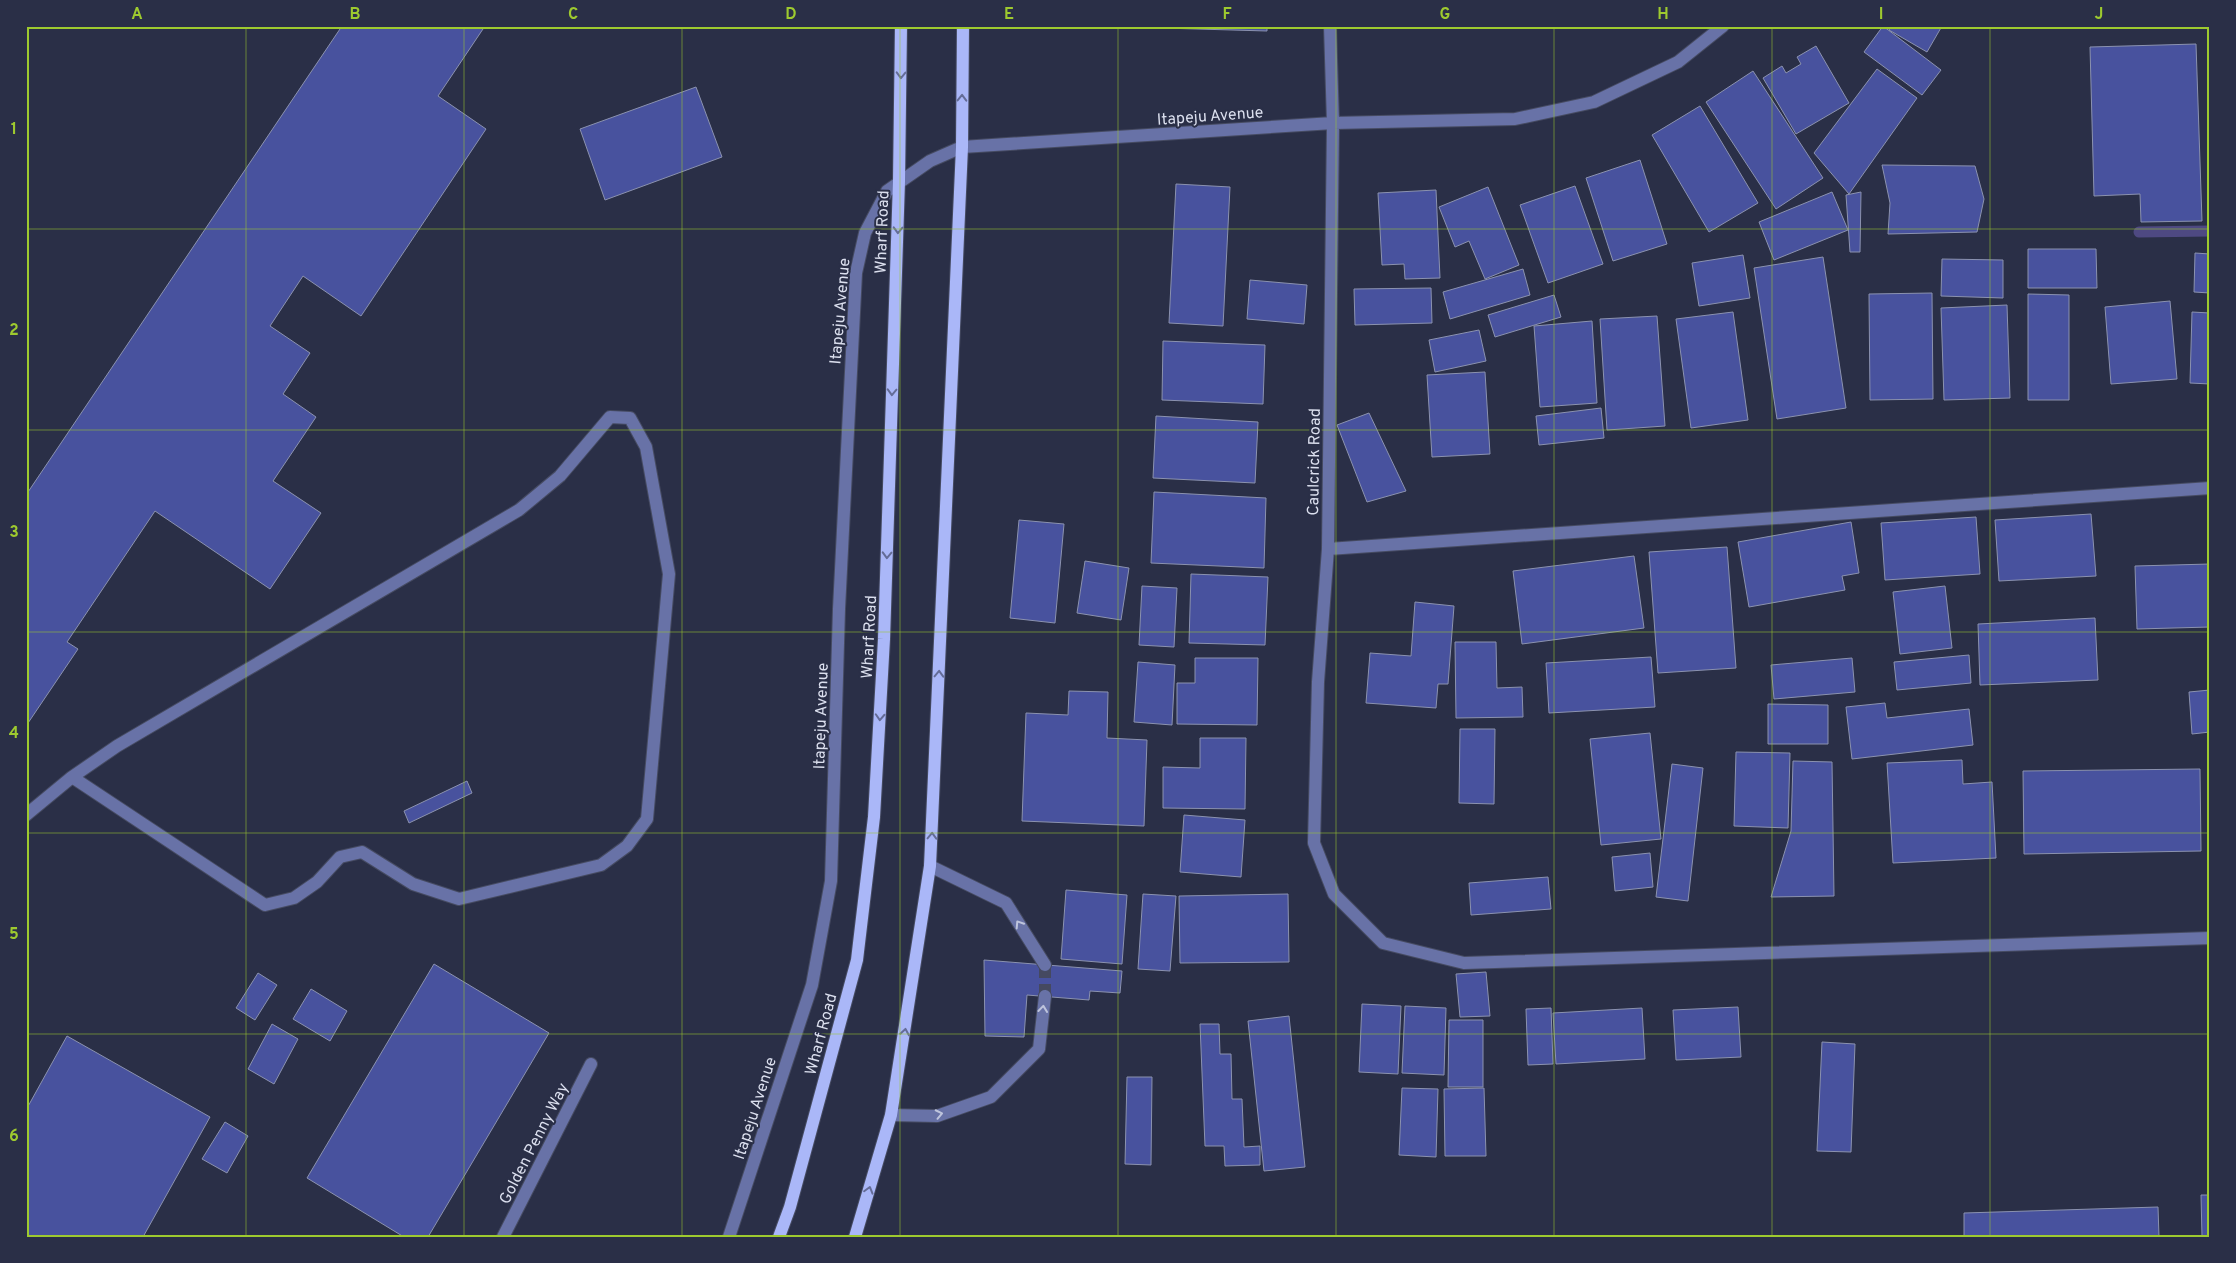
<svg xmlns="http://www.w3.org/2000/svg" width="2236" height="1263" font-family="Overpass,sans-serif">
<rect width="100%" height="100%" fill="#2a2f47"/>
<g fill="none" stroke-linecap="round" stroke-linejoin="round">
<path stroke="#4e4982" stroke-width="11" d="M2139,232L2210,231"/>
</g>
<path fill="#48529e" stroke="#8b92af" d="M342,26H485L438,96L486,129L361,316L303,276L270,326L310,353L283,394L316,417L273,481L321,513L270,589L155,511L67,642L78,649L26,726V495Z
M1162,26H1267V31L1162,28Z
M1883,26L1941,70L1922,95L1864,52Z
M1891,26H1942L1927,52L1889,30Z
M2196,44L2202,221L2141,222L2140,194L2094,196L2090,47Z
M1816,46L1849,103L1796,134L1763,78L1782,66L1786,73L1801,64L1797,57Z
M1877,69L1917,98L1849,194L1814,153Z
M1753,71L1823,178L1776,209L1706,102Z
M696,87L722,157L605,200L580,129Z
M1700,106L1758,203L1709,232L1652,135Z
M1640,160L1667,244L1613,261L1586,178Z
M1882,165L1975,166L1984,199L1977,232L1888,234L1890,203Z
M1176,184L1230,187L1223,326L1169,323Z
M1575,186L1603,264L1548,283L1520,205Z
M1488,187L1519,265L1485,279L1469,241L1455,247L1439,207Z
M1436,190L1440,278L1405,279L1404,264L1382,265L1378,193Z
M1832,192L1848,230L1774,260L1759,222Z
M1861,192L1860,252H1850L1846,195Z
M2028,249H2096L2097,288H2028Z
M2195,253L2210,254V293L2194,292Z
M1743,255L1750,298L1699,306L1692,263Z
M1823,257L1846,408L1777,419L1754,268Z
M1942,259L2003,260V298L1941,296Z
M1523,269L1530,295L1450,319L1443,292Z
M1250,280L1307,285L1304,324L1247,319Z
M1431,288L1432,323L1355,325L1354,289Z
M1932,293L1933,399L1870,400L1869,294Z
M2028,294L2069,295V400H2028Z
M1554,295L1561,317L1495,337L1488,315Z
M2170,301L2177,379L2111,384L2105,307Z
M2007,305L2010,398L1944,400L1941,308Z
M1733,312L1748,420L1691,428L1676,319Z
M2192,312L2210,313V384L2190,383Z
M1657,316L1665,426L1607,430L1600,319Z
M1592,321L1597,403L1540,407L1534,326Z
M1479,330L1486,361L1435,372L1429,340Z
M1163,341L1265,345L1263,404L1162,400Z
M1485,372L1490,454L1432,457L1427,375Z
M1601,408L1604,438L1539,445L1536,416Z
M1369,413L1406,491L1367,502L1337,425Z
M1156,416L1258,422L1255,483L1153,478Z
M1154,492L1266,498L1264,568L1151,563Z
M2091,514L2096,576L1999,581L1995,520Z
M1976,517L1980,574L1885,580L1881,523Z
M1019,520L1064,524L1055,623L1010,618Z
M1851,522L1859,573L1842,576L1845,590L1749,607L1738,542Z
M1727,547L1736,668L1658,673L1649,552Z
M1634,556L1644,628L1522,644L1513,571Z
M1085,561L1129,568L1121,620L1077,613Z
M2210,564V627L2137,629L2135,566Z
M1191,574L1268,577L1265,645L1189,643Z
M1142,586L1177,588L1174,647L1139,645Z
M1945,586L1952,648L1900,654L1893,592Z
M1415,602L1454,606L1448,684H1438L1436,708L1366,703L1370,653L1411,656Z
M2095,618L2098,680L1980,685L1978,624Z
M1455,642H1496L1497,688L1522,687L1523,717L1456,718Z
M1969,655L1971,683L1897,690L1894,662Z
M1651,657L1655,707L1549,713L1546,663Z
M1195,658H1258L1257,725L1177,724V683H1195Z
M1852,658L1855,692L1774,699L1771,665Z
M1138,662L1175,665L1172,725L1134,722Z
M2210,690V732L2192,734L2189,692Z
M1069,691L1108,692L1107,738L1147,740L1144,826L1022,821L1026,713L1068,715Z
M1885,703L1887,718L1969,709L1973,745L1852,759L1846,707Z
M1768,704L1828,705V744H1768Z
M1460,729H1495L1494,804L1459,803Z
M1650,733L1661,839L1601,845L1590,739Z
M1200,738H1246L1245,809L1163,808V767L1200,768Z
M1736,752L1790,753L1788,828L1734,826Z
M1962,760L1963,784L1992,782L1996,858L1893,863L1887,763Z
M1793,761L1832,762L1834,896L1771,897L1791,831Z
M1672,764L1703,768L1688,901L1656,897Z
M2200,769L2201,851L2024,854L2023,771Z
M467,781L472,793L409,823L404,811Z
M1184,815L1245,820L1241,877L1180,872Z
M1650,853L1653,887L1615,891L1612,857Z
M1548,877L1551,909L1471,915L1469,883Z
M1066,890L1127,895L1122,964L1061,959Z
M1143,894L1176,896L1170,971L1138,969Z
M1288,894L1289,962L1180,963L1179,896Z
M984,960L1122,971L1120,993L1090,991L1089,1000L1027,995L1024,1037L985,1036Z
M434,964L549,1033L428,1237H404L307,1178Z
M1486,972L1490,1016L1460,1017L1456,974Z
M258,973L277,985L255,1020L236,1008Z
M311,989L347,1011L330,1041L293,1019Z
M1362,1004L1401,1006L1398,1074L1359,1072Z
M1405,1006L1446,1008L1444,1075L1402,1073Z
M1738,1007L1741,1057L1676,1060L1673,1010Z
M1551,1008L1553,1064L1528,1065L1526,1009Z
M1642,1008L1645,1059L1556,1064L1553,1013Z
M1289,1016L1305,1167L1264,1171L1248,1021Z
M1449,1020H1483V1087H1448Z
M272,1024L298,1039L274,1084L248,1069Z
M1200,1024H1219L1220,1054H1231L1232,1099H1242L1244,1147L1260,1146V1165L1225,1166L1224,1146H1205Z
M67,1036L210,1117L143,1237H26V1110Z
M1822,1042L1855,1044L1851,1152L1817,1151Z
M1127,1077H1152L1151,1165L1125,1164Z
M1402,1088L1438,1089L1436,1157L1399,1155Z
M1484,1088L1486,1156H1445L1444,1089Z
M225,1122L248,1136L227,1173L202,1159Z
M2201,1195H2210V1237H2202Z
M2158,1207L2159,1237H1964V1213Z"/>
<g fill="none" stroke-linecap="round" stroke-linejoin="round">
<path stroke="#454960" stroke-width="12" stroke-dasharray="12 6" stroke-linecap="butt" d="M1045,996V965"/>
<defs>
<path id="minor" d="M1330,26L1333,123L1328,549L1318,682L1314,843L1334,894L1383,943L1464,963L2210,938
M1328,549L2210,488
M26,815L72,777L117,746L519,510L560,476L610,417L630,418L646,447L669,574L647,819L627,846L601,865L459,899L413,884L362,852L340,857L317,882L294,898L265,905L72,777
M930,866L1006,903L1045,965
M891,1115L937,1116L991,1097L1039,1049L1045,996
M503,1237L591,1064
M729,1237L812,985L831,881L839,609L856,273L865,233L887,191L930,161L962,147L1333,123L1515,119L1594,102L1678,62L1723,26"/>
<path id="major" d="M779,1237L790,1207L857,960L874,817L884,639L899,181L901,26
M855,1237L891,1115L930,866L962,147L963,26"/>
</defs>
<use href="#minor" stroke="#464b62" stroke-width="14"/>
<use href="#major" stroke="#464b62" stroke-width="14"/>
<use href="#minor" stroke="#6872a7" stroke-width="12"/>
<use href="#major" stroke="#aab7f8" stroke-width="12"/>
</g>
<defs><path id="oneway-chevron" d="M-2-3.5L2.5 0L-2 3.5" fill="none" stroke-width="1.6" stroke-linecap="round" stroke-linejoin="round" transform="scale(1.25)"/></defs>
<g stroke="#646c97">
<use href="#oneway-chevron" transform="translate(901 75) rotate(91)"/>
<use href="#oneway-chevron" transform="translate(962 98) rotate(-89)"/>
<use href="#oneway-chevron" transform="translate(898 230) rotate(92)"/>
<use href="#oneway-chevron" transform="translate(892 392) rotate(92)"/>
<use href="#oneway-chevron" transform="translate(887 555) rotate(92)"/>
<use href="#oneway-chevron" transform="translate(939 674) rotate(-88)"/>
<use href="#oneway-chevron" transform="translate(880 717) rotate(93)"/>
<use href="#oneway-chevron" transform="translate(932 836) rotate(-88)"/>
<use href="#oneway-chevron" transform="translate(905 1032) rotate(-81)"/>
<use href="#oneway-chevron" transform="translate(869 1190) rotate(-74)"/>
</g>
<g stroke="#bec4dc">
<use href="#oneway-chevron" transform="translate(1019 924) rotate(-123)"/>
<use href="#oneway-chevron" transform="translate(1043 1009) rotate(-84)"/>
<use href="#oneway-chevron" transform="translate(939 1114) rotate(-12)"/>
</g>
<path fill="none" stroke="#9eca2f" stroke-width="1" stroke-opacity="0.55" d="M246,26V1237M464,26V1237M682,26V1237M900,26V1237M1118,26V1237M1336,26V1237M1554,26V1237M1772,26V1237M1990,26V1237M26,229H2210M26,430H2210M26,632H2210M26,833H2210M26,1034H2210"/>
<g text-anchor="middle" stroke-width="4" stroke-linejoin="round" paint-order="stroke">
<g font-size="16" fill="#dbdfee" stroke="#2a2f47">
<text transform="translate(1210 115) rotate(-4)" y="6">Itapeju Avenue</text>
<text transform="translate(881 232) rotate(-88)" y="6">Wharf Road</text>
<text transform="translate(839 311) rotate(-85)" y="6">Itapeju Avenue</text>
<text transform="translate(1313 462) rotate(-89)" y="6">Caulcrick Road</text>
<text transform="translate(868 637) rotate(-87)" y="6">Wharf Road</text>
<text transform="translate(820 716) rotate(-88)" y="6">Itapeju Avenue</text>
<text transform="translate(820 1034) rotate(-75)" y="6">Wharf Road</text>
<text transform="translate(754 1108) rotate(-72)" y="6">Itapeju Avenue</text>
<text transform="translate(533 1143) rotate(-63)" y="6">Golden Penny Way</text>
</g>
</g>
<rect width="2236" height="1263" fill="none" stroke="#2a2f47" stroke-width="55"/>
<rect x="28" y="28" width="2180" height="1208" fill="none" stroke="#9eca2f" stroke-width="2"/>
<g font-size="16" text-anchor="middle" font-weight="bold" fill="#9eca2f">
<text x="137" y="19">A</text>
<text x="355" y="19">B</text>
<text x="573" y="19">C</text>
<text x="791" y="19">D</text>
<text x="1009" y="19">E</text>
<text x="1227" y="19">F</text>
<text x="1445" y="19">G</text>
<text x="1663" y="19">H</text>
<text x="1881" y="19">I</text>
<text x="2099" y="19">J</text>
<text x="14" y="134">1</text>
<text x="14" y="335">2</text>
<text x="14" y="537">3</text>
<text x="14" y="738">4</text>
<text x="14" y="939">5</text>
<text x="14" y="1141">6</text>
</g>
</svg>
